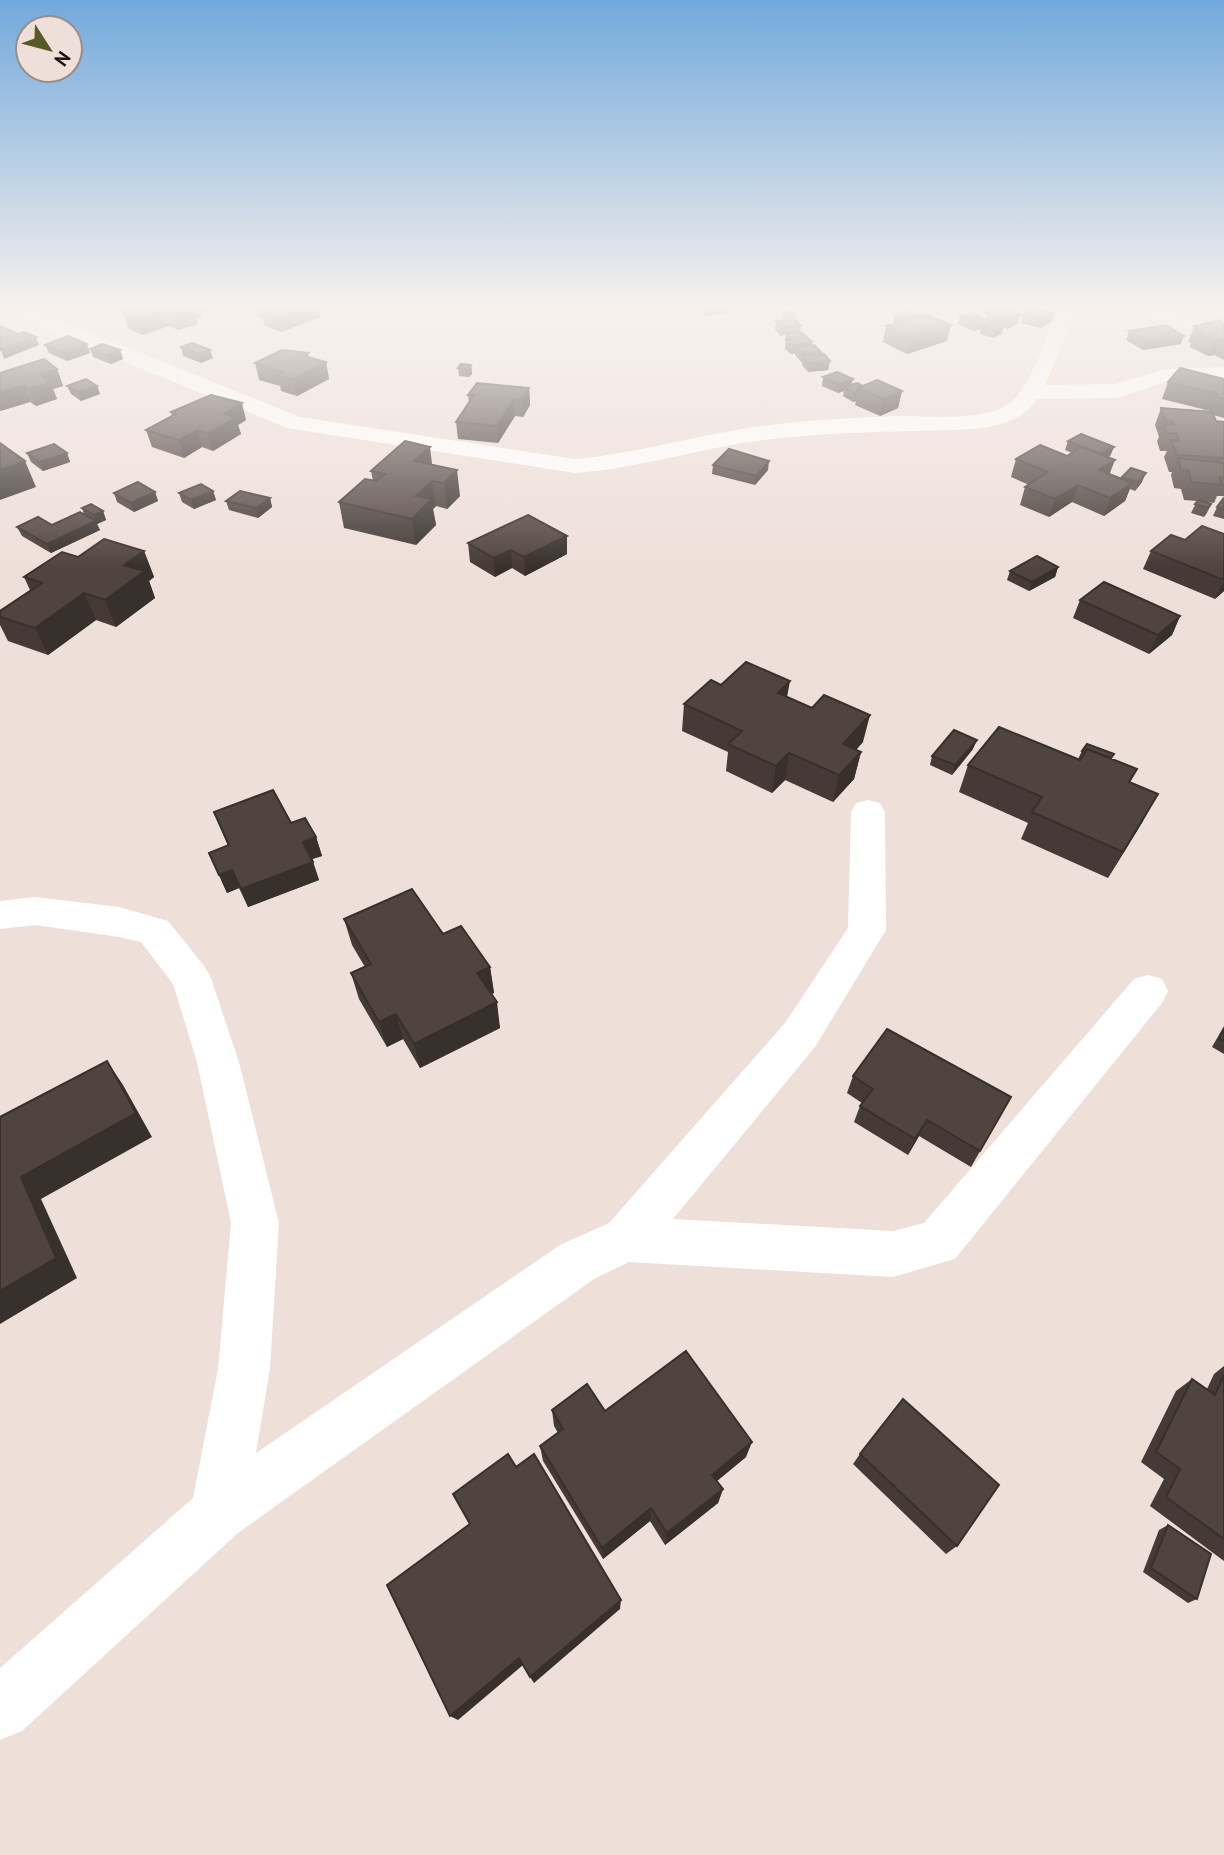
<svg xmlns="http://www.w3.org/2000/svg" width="1224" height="1855" font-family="'PT Sans',sans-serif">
<rect width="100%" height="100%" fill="#eedfd8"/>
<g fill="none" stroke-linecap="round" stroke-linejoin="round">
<path fill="#fff" fill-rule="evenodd" d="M6,308H31L300,417L575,459C632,454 686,438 742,429C793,421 845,418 896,416C927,415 985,423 1011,402C1032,385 1047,334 1058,308H1078L1045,385L1115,384L1166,369L1224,367V379L1168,381L1117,398L1037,399C1020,425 986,429 956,430C885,432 814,432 743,443C687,452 632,469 575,473L287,428L44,329L9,312Z
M1125,308H1157L1224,326V338L1128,312Z
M868,800L880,803L885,812L886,930L815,1047L673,1219L893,1231L924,1223L1134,979L1148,975L1162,979L1168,991L1162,1003L955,1259L893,1277L629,1262L594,1279L238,1533L22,1731L0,1740V1668L193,1498L218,1369L231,1223L197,1062L173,984L141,942L119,937L35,925L0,929V901L35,897L119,907L168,921L205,967L211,978L239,1062L279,1223L270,1369L256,1453L560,1245L609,1223L785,1023L848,928L851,812L856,803Z"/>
</g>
<path fill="#453a35" d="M125,308H212L213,309L201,313L202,317L196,319L197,324L178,330L169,326L142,335L128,328L123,312L126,311Z
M253,308H318L320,317L281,332L264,325L263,318L255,315Z
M700,308H731V313L706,316Z
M981,308H1009L1013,313L1018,323L1007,329L1003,327L1002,333L994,338L980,334L981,329L973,331L958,324L960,316L984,324L988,322L985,321L987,313L990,312Z
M1024,311L1051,322L1041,328L1021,323Z
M783,312L795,316L794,320L801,326L800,332L812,342V345L821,352V354L830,361L828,370L808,372L802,365V363L795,355V353L791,354L785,349L786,335L780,336L775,329L776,321H782Z
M894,315L917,317L947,341L907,354L883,342L886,326L894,324L893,323Z
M1224,323V360L1214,355L1208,356L1190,347L1191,343L1188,342L1194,326Z
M1129,331L1181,344L1143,350L1126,340Z
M45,345L90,353L67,361L49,353Z
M181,347L210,350L213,358L201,363L183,356Z
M90,349L120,350L123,359L111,364L93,357Z
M309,357L326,362L329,379L297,396L281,391L280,386L259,380L255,363Z
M471,365L472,374L469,377L459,376L458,368Z
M57,369L63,386L53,389L57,399L36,406L30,402L0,411V373Z
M823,377L852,385L902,391L898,408L880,416L855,405L856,401L853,402L843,396L844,391L838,393L822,386Z
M1224,379V418L1213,415L1216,421L1224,422V496H1217L1214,503L1207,502L1211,504L1207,513L1204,517L1191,513L1197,501L1184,500L1181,489L1174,488L1171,475L1172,472H1169L1164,457L1167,451H1160L1157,441L1159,437L1155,425L1161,408L1210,411L1162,399L1168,382Z
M67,386H97L100,394L81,401L71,394Z
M529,388L530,405L523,417L515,416L498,443L458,439L456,422L469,403L468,395Z
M171,412L246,420L238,425L241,434L213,451L202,447L184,458L152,447L146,430L172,416Z
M1068,441L1114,447L1110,456L1108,458L1110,474L1121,479L1122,477L1142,482L1135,491L1130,489L1125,501L1104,516L1072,502L1049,517L1020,505L1025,487L1029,485L1011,477L1016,459L1067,456L1072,453L1065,450Z
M27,453H67L70,462L43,471L31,462Z
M433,465L460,496L447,509L436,506L433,509L436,525L416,545L344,528L339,502L373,481L371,471Z
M713,465L768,470L755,485L712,474Z
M213,491L216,500L194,509L182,502L179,493Z
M155,492L158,501L134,512L117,502L114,493Z
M270,498L272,507L258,518L229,510L226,501Z
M1224,500V519L1213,516L1217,507Z
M82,508L103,511L106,520L97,524L100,530L51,553L22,536L17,527L52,525L84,514Z
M1224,534V591L1215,599L1143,569L1151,551L1185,540Z
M567,536V554L525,576L512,568L495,577L470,562L468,543Z
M144,551L154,577L149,581L155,598L116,627L96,620L48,655L8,641L0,625V611L30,590L24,577L78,557Z
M1058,567L1055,577L1029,591L1007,580L1010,571Z
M1080,600L1180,616L1172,635L1149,654L1073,618Z
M721,685L787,697L863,742L856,750L861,752L854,779L833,802L785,780L772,793L726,771L728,752L682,731L684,704Z
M973,749L952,775L930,765L932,756Z
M1082,751L1111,759L1137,769L1130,782L1143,821L1108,878L1021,839L1028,823L959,792L968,765L1078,759Z
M214,812L291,823L316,837L322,856L312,859L319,880L248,907L239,888L227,893L209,853L228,846Z
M344,919L443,934L490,967L494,993L491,994L500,1028L420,1068L403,1039L387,1047L359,999L351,973L365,967L352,945Z
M1224,1026V1054L1212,1047Z
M853,1076L1011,1097L971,1167L919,1136L908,1155L854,1122L860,1106L862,1103L847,1093Z
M1224,1366V1561L1150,1506L1164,1479L1141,1462L1176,1391L1192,1379L1207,1389L1214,1374Z
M552,1410L605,1411L746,1457L717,1481L723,1489L718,1503L665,1545L650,1521L603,1559L543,1461L540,1446L558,1433L554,1426Z
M860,1454L957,1546L946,1554L853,1464Z
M1168,1525L1197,1599L1188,1603L1143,1572L1159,1530Z"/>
<path fill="#38302b" d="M188,308H212L213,309L201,313L202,317L196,319L197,324L178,330L173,314Z
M299,308H318L320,317L281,332L277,316Z
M707,308H731V313L706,316Z
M164,310L169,326L142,335L137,319Z
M1054,314L1051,322L1041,328L1044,320Z
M1020,315L1018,323L1007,329L1010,320Z
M985,320L984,326H982L981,329L973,331L975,323Z
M951,325L947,341L907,354L911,338Z
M1004,325L1002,333L994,338L996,330Z
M1184,336L1181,344L1143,350L1146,342Z
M36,337L39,345L4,359L1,350Z
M1221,339L1214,355L1208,356L1214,340Z
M812,342L811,351L796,347L795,353L791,354L792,346Z
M87,344L90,353L67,361L64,353Z
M120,350L123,359L111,364L108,356Z
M210,350L213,358L201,363L199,354Z
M821,352L820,360L803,356L802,363L803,354Z
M308,353L312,370L326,362L329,379L297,396L293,380L304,356Z
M830,361L828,370L808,372L809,363Z
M471,365L472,374L469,377L468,369Z
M57,369L63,386L53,389L57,399L36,406L29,389L40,374Z
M853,379L851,387H844V391L838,393L839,385Z
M24,385L30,402L0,411V392Z
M97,386L100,394L81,401L78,392Z
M529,388L530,405L523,417L522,400Z
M902,391L898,408L880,416L883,399Z
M857,392L856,401L853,402L855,393Z
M514,399L515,416L498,443L497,426Z
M242,403L246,420L238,425L241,434L213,451L208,434L224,414Z
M197,430L202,447L184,458L179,440Z
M430,447L433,472L414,461Z
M1114,447L1110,456L1098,463L1101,454Z
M67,453L70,462L43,471L39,462Z
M1115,460L1108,478L1099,470Z
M25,461L36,487L0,500V470Z
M769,461L768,470L755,485L756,476Z
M457,470L460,496L447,509L444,483Z
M1146,473L1142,482L1135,491L1138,482Z
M432,481L436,506L433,509L436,525L416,545L412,519L416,496Z
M1132,483L1125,501L1104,516L1110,498Z
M1078,485L1072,502L1049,517L1055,499Z
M213,491L216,500L194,509L191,500Z
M155,492L158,501L134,512L131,503Z
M270,498L272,507L258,518L256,508Z
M103,511L106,520L97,524L100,530L51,553L47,544L96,521L94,515Z
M567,536V554L525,576L524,557Z
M511,550L512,568L495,577L494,558Z
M144,551L154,577L149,581L155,598L116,627L105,600L124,565Z
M1058,567L1055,577L1029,591L1032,582Z
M1224,581V591L1215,599Z
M84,593L96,620L48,655L35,628Z
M1180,616L1172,635L1149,654L1158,635Z
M790,681L785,708L778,693Z
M870,715L863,742L837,770L843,744Z
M977,740L973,749L952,775L955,765Z
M861,752L854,779L833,802L839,775Z
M789,753L785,780L772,793L776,766Z
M1158,794L1143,821L1108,878L1123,852Z
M316,837L322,856L309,860L303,842Z
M313,862L319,880L248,907L241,889Z
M232,870L239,888L227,893L219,875Z
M490,967L494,993L481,999L477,973Z
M497,1002L500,1028L420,1068L414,1044Z
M396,1014L403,1039L387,1047L379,1022Z
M107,1061L123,1085L152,1137L41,1199L77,1278L0,1324V1291L21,1177Z
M927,1120L919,1136L908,1155L915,1139Z
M752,1442L746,1457L707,1489L712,1475Z
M723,1489L718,1503L665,1545L667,1533Z
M651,1508L650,1521L603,1559L602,1548Z
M621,1600L620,1609L534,1683L530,1677Z
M519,1658L523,1665L458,1720L450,1716Z"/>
<path fill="#50443e" stroke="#38302b" stroke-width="2" d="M127,308H193L173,314L164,310L137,319L123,312L130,310Z
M264,308H299L277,316L261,309Z
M997,308H1009L1014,309L1009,312L1020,315L1010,320L987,313Z
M1028,308H1033L1054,314L1044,320L1024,315L1028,312L1024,311Z
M907,311L917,315L904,319L894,315Z
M783,312H794L795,316H785Z
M971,313L985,320L975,323L960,316Z
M926,314L951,325L911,338L886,326Z
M796,320L801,326L781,328L776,321Z
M1218,320L1224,323V340L1221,339L1214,340L1196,331L1201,329L1194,326Z
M990,321L1004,325L996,330L982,326Z
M1166,325L1184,336L1146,342L1129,331Z
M0,326L18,334L24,332L36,337L1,350Z
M801,332L812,342L792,346L786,340L792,339L786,334Z
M68,336L87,344L64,353L45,345Z
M192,343L210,350L199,354L181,347Z
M102,344L120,350L108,356L90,349Z
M814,345L821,352L803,354L796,347Z
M282,350L308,353L304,356L326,362L293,380L277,375L283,372L255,363Z
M824,354L830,361L809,363L803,356Z
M44,359L57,369L40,374L51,383L29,389L24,385L0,392V373Z
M461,364L471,365L468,369L458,368Z
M1180,368L1224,379V399L1216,397L1218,394L1168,382Z
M837,372L853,379L839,385L823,377Z
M86,379L97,386L78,392L67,386Z
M877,380L902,391L883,399L858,388Z
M477,383L529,388L522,400L514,399L497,426L456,422L474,395H468Z
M857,383L863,386L858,388L857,392L855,393L844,387Z
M211,395L242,403L224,414L236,417L208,434L197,430L179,440L146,430L176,414L171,412Z
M1161,408L1212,412L1216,421L1224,422V458L1177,455L1171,440L1179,441L1177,434L1167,433L1164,424L1174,425L1172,421L1165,420Z
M1081,434L1114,447L1101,454L1068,441Z
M405,441L430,447L414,461L457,470L444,483L432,481L416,496L432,499L412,519L339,502L365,479L376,481L385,474L371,471Z
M0,443L25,461L0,470Z
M54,444L67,453L39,462L27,453Z
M1040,445L1067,456L1081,447L1115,460L1099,470L1132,483L1110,498L1078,485L1055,499L1025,487L1048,472L1016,459Z
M729,449L769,461L756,476L713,465Z
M1178,458L1224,463V478L1219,477L1222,485L1191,482L1189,471L1181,470Z
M1131,468L1146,473L1138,482L1122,477Z
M138,482L155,492L131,503L114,493Z
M201,484L213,491L191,500L179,493Z
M240,491L270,498L256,508L226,501Z
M1223,499L1224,509L1217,507Z
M1199,500L1211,504L1208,508L1195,504Z
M91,504L103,511L94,515L82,508Z
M80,512L96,521L47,544L17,527L38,517L52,525Z
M528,515L567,536L524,557L511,550L494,558L468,543Z
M1202,526L1224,534V580L1151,551L1171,535L1185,540Z
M104,539L144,551L124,565L145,571L105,600L84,593L35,628L0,617V611L42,583L24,577L62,552L78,557Z
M1037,556L1058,567L1032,582L1010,571Z
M1104,582L1180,616L1158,635L1080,600Z
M746,662L790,681L778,693L812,708L824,695L870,715L843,744L861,752L839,775L789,753L776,766L728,744L742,731L684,704L711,680L721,685Z
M999,727L1080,760L1087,749L1137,769L1129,782L1158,794L1123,852L1032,812L1042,797L968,765Z
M954,730L977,740L955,765L932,756Z
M1087,744L1114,754L1111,758L1087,749L1085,752L1082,751Z
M273,790L291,823L305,818L316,837L303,842L313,862L241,889L232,870L219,875L209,853L229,845L214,812Z
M412,889L443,934L461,926L490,967L477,973L497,1002L414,1044L396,1014L379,1022L351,973L371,964L344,919Z
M887,1029L1011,1097L980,1151L927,1120L915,1139L860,1106L873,1089L853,1076Z
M1224,1029V1041L1219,1039Z
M107,1061L136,1113L21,1177L56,1258L0,1291V1117Z
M686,1351L752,1442L712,1475L723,1489L667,1533L651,1508L602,1548L540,1446L563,1429L552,1410L587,1384L605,1411Z
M1224,1375V1539L1166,1497L1180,1469L1156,1452L1192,1379L1215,1395Z
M903,1399L999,1485L957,1546L860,1454Z
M508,1454L516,1467L534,1454L621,1600L530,1677L519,1658L450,1716L387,1585L470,1524L453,1494Z
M1168,1525L1211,1554L1197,1599L1151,1568Z"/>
<linearGradient id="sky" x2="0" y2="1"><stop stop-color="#72a9dc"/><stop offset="0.54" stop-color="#f7f1ed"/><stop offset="1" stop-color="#f7f1ed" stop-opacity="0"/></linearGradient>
<rect width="1224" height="568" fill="url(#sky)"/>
<g transform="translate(49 49) rotate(126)"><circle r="33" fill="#eedfd8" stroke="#988d88" stroke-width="2"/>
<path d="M0-5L12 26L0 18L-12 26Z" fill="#575a28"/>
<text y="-10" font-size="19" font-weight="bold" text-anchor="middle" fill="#181310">N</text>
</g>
</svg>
